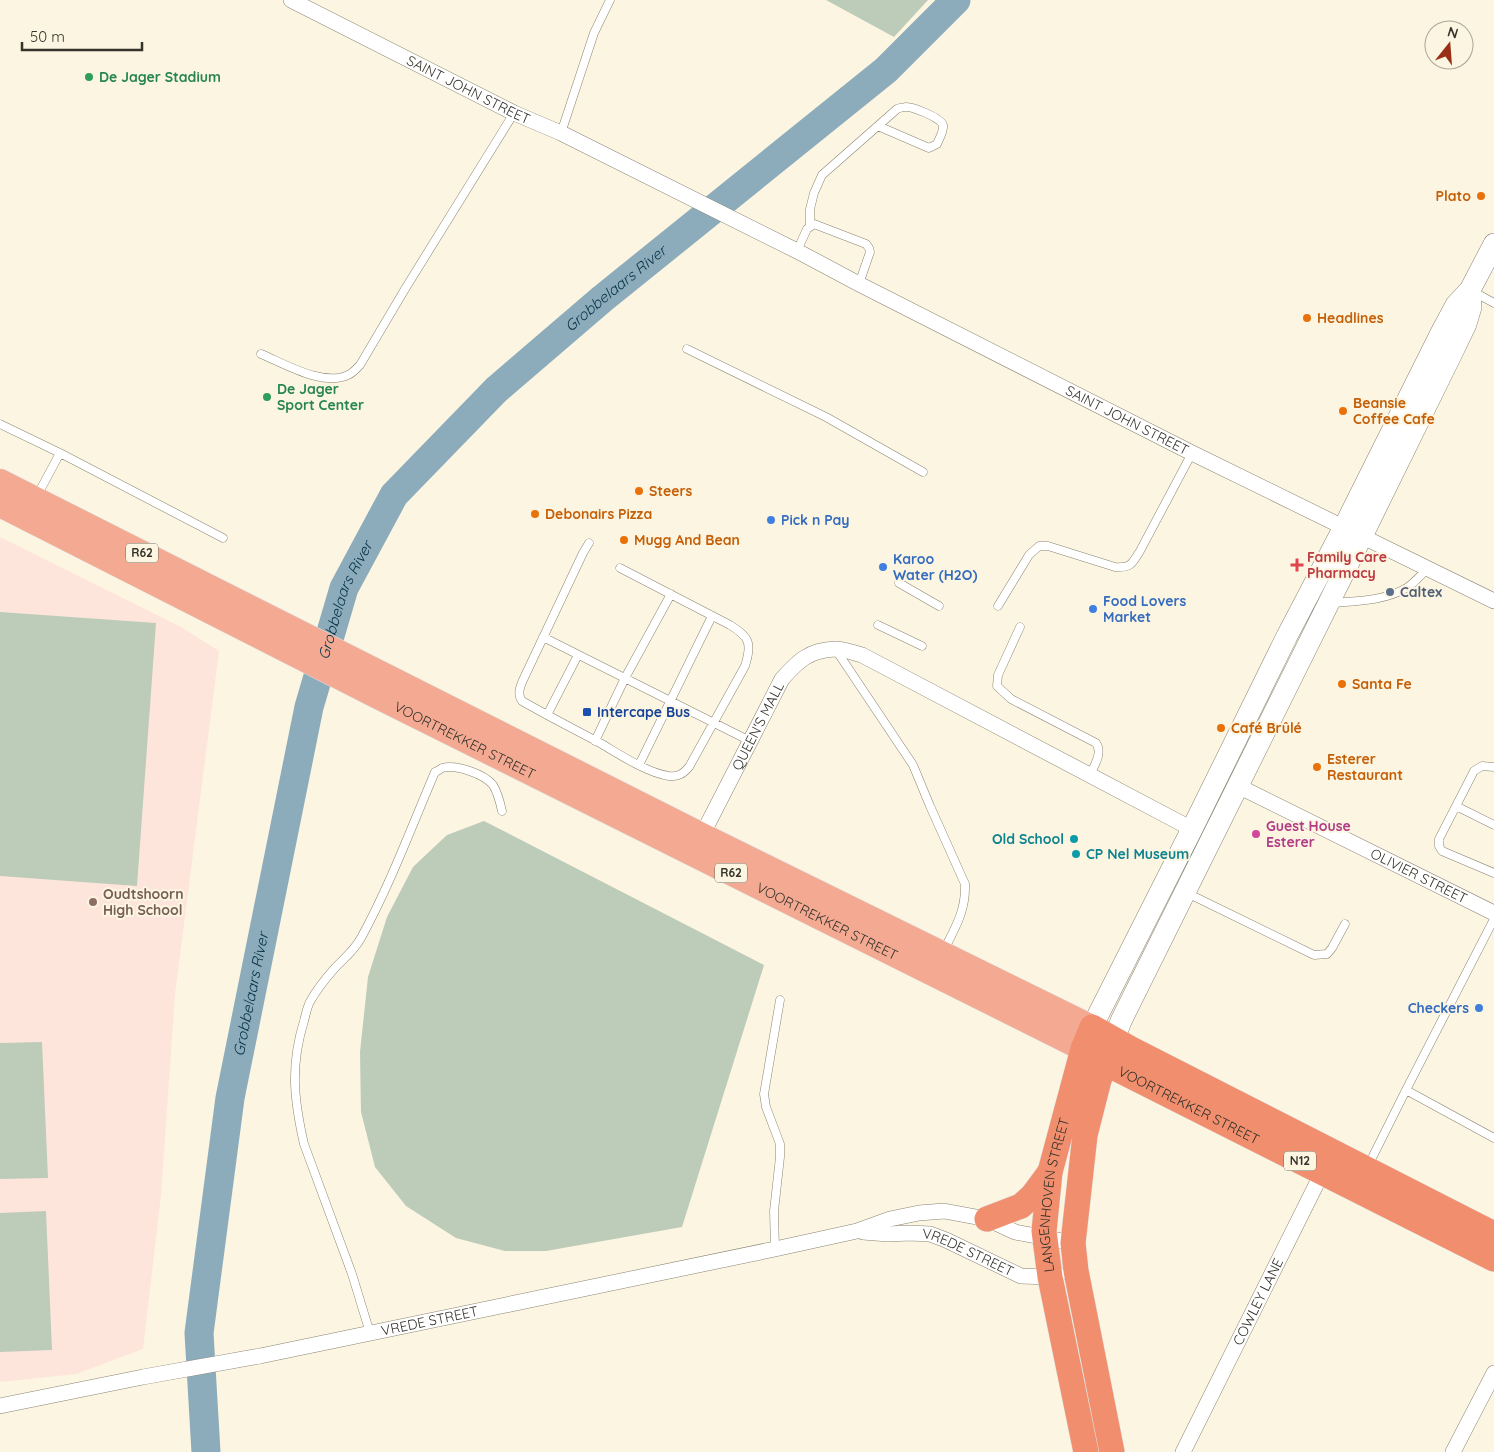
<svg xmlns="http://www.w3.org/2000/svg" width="1494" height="1452" font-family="Quicksand,sans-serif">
<rect width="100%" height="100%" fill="#fbf5e1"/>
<path fill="#fee5dc" d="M0,537L181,627L219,651L175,994L161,1195L143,1349L76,1374L0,1382Z"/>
<path fill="#bdcbb9" d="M826,0H928L894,37Z
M0,612L156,623L137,886L0,876Z
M484,821L764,965L682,1227L546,1251H505L456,1238L406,1206L375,1167L361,1112L360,1052L368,977L387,917L413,867L447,835Z
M42,1042L48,1178L0,1179V1043Z
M46,1211L52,1350L0,1352V1213Z"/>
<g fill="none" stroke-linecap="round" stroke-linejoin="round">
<path stroke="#8cabbb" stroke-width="29" id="s1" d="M206,1452L199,1333L230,1098L309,707L344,588L394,495L496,390L602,299L886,70L956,0"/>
<defs>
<path id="service" d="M561,133L594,33L610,0
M810,225V209L814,193L822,175L897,109C900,108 902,107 905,107C912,106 941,118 943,125C944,131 939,139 937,144L929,148L878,126
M797,251L807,229L814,224L866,244L869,248L870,252L859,284
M1472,291L1494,303
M687,349L826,417L923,472
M261,354C285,364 323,387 348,375C353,373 357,368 360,365L405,289L514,113
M0,424L60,453
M37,496L60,453L223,538
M589,543L583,553L523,680C520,687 517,694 522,701C548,716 574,729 600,743C619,754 647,773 669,776C678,777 683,774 689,767L745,666C752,644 750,637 730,625L620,568
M899,583L939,606
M1331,603C1356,601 1386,601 1408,587C1415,582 1422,574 1428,568
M998,606L1029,555L1039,546H1048L1115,567C1131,568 1132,564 1140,551L1192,453
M878,625L922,646
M1020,627L998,675L997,686L1011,699L1096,743C1103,753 1094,766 1090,775
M543,637L750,741
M836,650L913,765L930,806L965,884C966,911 955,928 943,952
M547,715L578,655
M595,741L625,678L671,594
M639,765L712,616
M1494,767L1482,766L1474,771L1439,839V846L1442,851L1494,873
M1456,806L1494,825
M1187,893L1314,955L1327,954L1332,948L1345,924
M1406,1090L1494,1138
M1368,1166L1406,1090L1494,919
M775,1249L774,1211L780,1157V1144L766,1107L764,1094L780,1000
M370,1333L352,1274L304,1144C294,1100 290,1066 304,1021C306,1014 307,1006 311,1000C316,991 327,977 334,969C343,959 354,951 361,938C390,885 411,828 435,772C438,771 440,769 442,768C456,764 484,774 493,785C498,793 500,802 502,811"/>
<g id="minor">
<path id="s2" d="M291,0L514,113L561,133L797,251L859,284L1192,453L1494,601"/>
<path id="s3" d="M1238,786L1494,913"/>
<path id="s4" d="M699,841L782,679C798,661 809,650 835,649C844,649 854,653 862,655L1192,829"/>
<path id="s5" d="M863,1232L888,1234L910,1233L930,1234L946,1240L1021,1276L1050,1277L1058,1275"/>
<path id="s6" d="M0,1406L143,1377L260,1356L775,1249L857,1231L890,1219L919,1213L944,1211L987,1219L1015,1232L1073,1243"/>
<path id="s7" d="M1183,1452L1325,1167"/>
<path d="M1453,1452L1494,1373"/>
</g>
<path id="secondary" d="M1092,1027L1192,829L1287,636L1344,527L1442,331L1456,305L1470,290L1494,244
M1114,1040L1121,1021L1362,536L1453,351L1466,324L1471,307L1470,290"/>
<g id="primary">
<path d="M0,481L702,835L1092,1027"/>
<path id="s8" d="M0,505L378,697L1083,1049"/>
</g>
<g id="trunk">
<path d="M1112,1047L1099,1080L1085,1135L1073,1243L1076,1271L1112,1452"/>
<path id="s9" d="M1083,1049L1105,1063L1494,1259"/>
<path d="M987,1219L1021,1206L1033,1195L1050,1172"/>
<path id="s10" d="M1086,1452L1050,1277L1044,1231L1050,1172L1083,1049L1092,1027L1131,1049L1494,1234"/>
</g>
</defs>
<use href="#service" stroke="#8a8473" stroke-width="9"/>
<use href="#minor" stroke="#8a8473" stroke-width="16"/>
<use href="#secondary" stroke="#8a8473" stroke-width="22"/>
<use href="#primary" stroke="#dfdedd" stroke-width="25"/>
<use href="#trunk" stroke="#dfdedd" stroke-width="26"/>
<use href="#service" stroke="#fff" stroke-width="8"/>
<use href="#minor" stroke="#fff" stroke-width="15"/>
<use href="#secondary" stroke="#fff" stroke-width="21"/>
<use href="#primary" stroke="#f4aa92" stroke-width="24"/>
<use href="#trunk" stroke="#f08e6e" stroke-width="25"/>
</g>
<g fill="#2e9e5b" stroke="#fbf5e1" stroke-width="2">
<circle cx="89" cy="77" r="5"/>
<circle cx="267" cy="397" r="5"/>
</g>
<g fill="#e8710a" stroke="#fbf5e1" stroke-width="2">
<circle cx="1481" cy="196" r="5"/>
<circle cx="1307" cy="318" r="5"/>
<circle cx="1343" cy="411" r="5"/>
<circle cx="639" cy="491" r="5"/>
<circle cx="535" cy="514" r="5"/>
<circle cx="624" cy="540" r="5"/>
<circle cx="1342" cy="684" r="5"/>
<circle cx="1221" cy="728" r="5"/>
<circle cx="1317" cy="767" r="5"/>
</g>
<g fill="#3f7fe0" stroke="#fbf5e1" stroke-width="2">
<circle cx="771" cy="520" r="5"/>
<circle cx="883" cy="567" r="5"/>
<circle cx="1093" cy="609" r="5"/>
<circle cx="1479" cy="1008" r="5"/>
</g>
<path fill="#e0444e" stroke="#fbf5e1" stroke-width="2" d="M1294.5 557.5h5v5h5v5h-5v5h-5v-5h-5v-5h5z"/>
<circle fill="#5c6f8a" stroke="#fbf5e1" stroke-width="2" cx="1390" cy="592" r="5"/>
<rect fill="#1a4fb4" stroke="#fbf5e1" stroke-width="2" x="582" y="707" width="10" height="10" rx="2.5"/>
<circle fill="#d1479c" stroke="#fbf5e1" stroke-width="2" cx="1256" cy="834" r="5"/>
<g fill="#0f9aa8" stroke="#fbf5e1" stroke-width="2">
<circle cx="1074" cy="839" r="5"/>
<circle cx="1076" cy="854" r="5"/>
</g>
<circle fill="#8d6e63" stroke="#fbf5e1" stroke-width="2" cx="93" cy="902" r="5"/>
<g text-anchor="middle" stroke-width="4" stroke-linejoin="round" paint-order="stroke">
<g fill="#fbf5e1" stroke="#706d62" stroke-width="1">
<rect x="126" y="543.5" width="32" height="19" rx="4"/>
<rect x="715" y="863.5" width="32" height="19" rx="4"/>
<rect x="1284" y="1151.5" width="32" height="19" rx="4"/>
</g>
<g font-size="12" font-weight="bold" fill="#35332b">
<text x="142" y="557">R62</text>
<text x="731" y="877">R62</text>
<text x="1300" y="1165">N12</text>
</g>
<g font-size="14" font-weight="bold" fill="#27864d" stroke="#fbf5e1" text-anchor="start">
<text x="99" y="82">De Jager Stadium</text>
<text x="277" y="394">De Jager<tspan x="277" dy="16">Sport Center</tspan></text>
</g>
<g font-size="14" fill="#35332b" stroke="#fbf5e1">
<text dy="5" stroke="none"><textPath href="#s2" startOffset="199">SAINT JOHN STREET</textPath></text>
<text dy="5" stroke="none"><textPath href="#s2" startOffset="936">SAINT JOHN STREET</textPath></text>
<text dy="5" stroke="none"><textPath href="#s4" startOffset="129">QUEEN'S MALL</textPath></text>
<text dy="5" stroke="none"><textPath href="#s8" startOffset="521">VOORTREKKER STREET</textPath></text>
<text dy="5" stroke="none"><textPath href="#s3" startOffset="202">OLIVIER STREET</textPath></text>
<text dy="5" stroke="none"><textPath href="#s8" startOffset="926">VOORTREKKER STREET</textPath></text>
<text dy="5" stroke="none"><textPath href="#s9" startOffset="120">VOORTREKKER STREET</textPath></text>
<text dy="5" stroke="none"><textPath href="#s10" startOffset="262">LANGENHOVEN STREET</textPath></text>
<text dy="5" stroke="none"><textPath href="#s5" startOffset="109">VREDE STREET</textPath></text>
<text dy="5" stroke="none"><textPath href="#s7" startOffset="168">COWLEY LANE</textPath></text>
<text dy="5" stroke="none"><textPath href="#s6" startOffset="438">VREDE STREET</textPath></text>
</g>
<g font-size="14" font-weight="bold" fill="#c56008" stroke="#fbf5e1" text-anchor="start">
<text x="1471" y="201" text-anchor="end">Plato</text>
<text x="1317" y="323">Headlines</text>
<text x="1353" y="408">Beansie<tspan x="1353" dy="16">Coffee Cafe</tspan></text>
<text x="649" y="496">Steers</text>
<text x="545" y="519">Debonairs Pizza</text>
<text x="634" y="545">Mugg And Bean</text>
<text x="1352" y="689">Santa Fe</text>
<text x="1231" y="733">Café Brûlé</text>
<text x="1327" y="764">Esterer<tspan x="1327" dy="16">Restaurant</tspan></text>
</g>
<g font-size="14" font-weight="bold" fill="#366cbe" stroke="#fbf5e1" text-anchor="start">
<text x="781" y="525">Pick n Pay</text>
<text x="893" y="564">Karoo<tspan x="893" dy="16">Water (H2O)</tspan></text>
<text x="1103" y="606">Food Lovers<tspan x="1103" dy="16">Market</tspan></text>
<text x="1469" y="1013" text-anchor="end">Checkers</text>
</g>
<g font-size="14" font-weight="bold" fill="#be3a42" stroke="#fbf5e1" text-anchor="start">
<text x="1307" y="562">Family Care<tspan x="1307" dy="16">Pharmacy</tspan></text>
</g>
<g font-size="14" font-weight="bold" fill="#4e5e75" stroke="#fbf5e1" text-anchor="start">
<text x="1400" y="597">Caltex</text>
</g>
<g font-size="14" font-weight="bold" fill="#164399" stroke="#fbf5e1" text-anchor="start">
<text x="597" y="717">Intercape Bus</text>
</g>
<g font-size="14" font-weight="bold" fill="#b23c85" stroke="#fbf5e1" text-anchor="start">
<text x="1266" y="831">Guest House<tspan x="1266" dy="16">Esterer</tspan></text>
</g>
<g font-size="14" font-weight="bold" fill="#0d838f" stroke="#fbf5e1" text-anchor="end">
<text x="1064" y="844">Old School</text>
<text x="1086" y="859" text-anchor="start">CP Nel Museum</text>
</g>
<g font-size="14" font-weight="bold" fill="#785e54" stroke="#fbf5e1" text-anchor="start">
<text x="103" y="899">Oudtshoorn<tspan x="103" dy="16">High School</tspan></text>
</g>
<g font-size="15" font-style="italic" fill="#053245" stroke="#fbf5e1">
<text dy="5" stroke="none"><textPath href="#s1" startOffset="1288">Grobbelaars River</textPath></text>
<text dy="5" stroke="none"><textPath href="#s1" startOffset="868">Grobbelaars River</textPath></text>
<text dy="5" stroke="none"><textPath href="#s1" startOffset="462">Grobbelaars River</textPath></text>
</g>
</g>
<g transform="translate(1449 45) rotate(17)"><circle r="24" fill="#fbf5e1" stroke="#aca798"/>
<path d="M0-4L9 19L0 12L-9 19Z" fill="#983016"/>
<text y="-8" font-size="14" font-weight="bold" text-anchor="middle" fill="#35332b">N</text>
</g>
<path d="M22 42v8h120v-8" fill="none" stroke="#35332b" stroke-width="2.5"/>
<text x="30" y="42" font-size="15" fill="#35332b" stroke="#fbf5e1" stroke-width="4" paint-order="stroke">50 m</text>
</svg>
